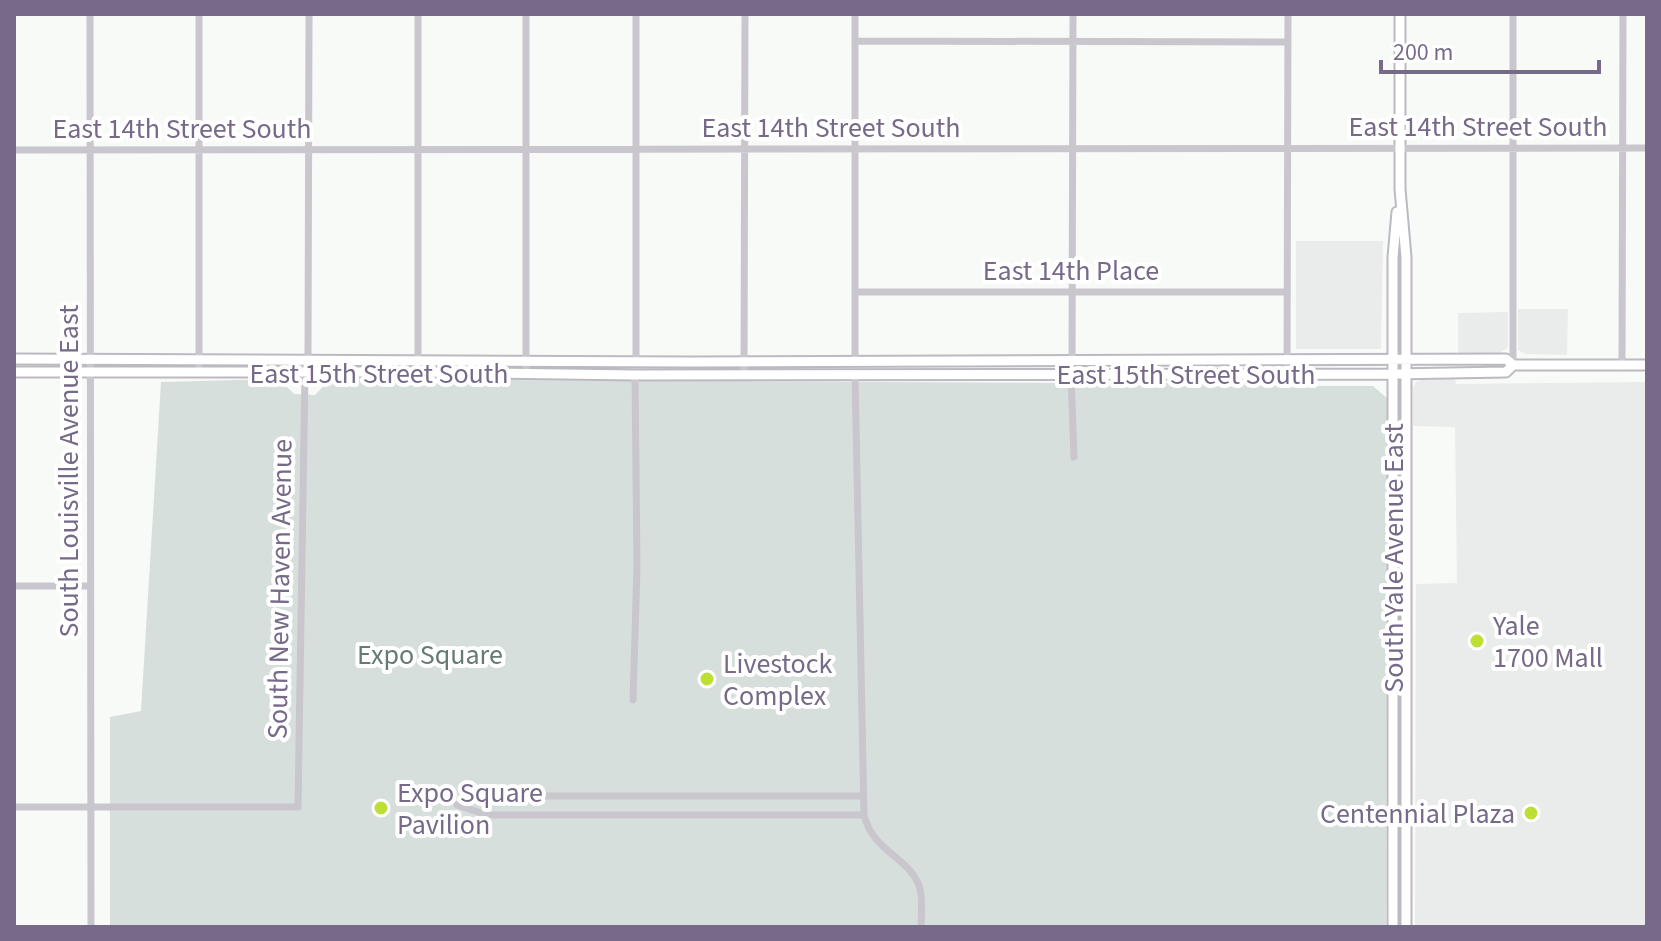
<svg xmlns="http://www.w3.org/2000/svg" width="1661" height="941" font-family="'Source Sans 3',sans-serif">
<rect width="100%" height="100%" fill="#f8faf8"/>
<path fill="#eaebeb" d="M1296,241H1383L1381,349H1296Z
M1518,309H1568L1567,355L1525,354L1518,350Z
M1508,312V347L1499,354L1458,355V313Z
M1455,379L1456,384L1647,382V927H1415L1416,584L1457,583L1455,427L1413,426V388L1416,382L1422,380Z"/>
<path fill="#d7dfdc" d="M279,379L294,394L315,395L330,379L1083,383L1284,381L1316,386H1373L1387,398L1386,927H110V717L141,711L161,382Z"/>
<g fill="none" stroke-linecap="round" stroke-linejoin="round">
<defs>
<path id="major" d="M1400,14V189L1406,257V927
M14,359L691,362L1506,359L1513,365H1647
M14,372H418L635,375L1393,374L1506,372L1513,365
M1393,927V257L1397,212"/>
</defs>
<use href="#major" stroke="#bcb9c1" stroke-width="13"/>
<path stroke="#c9c6cd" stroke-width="7" d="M90,14L91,927
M199,14V372
M418,14V359
M1513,14V365
M855,41L1288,42
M14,150L1647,148
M855,292H1287
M308,359L309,14
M636,361V14
M855,361V14
M1072,361L1073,14
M1622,366L1623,14
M526,374V14
M744,374L745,14
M1071,374L1074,457
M1287,374L1288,14
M855,375L864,815C873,853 912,858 920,889C923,901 921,915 921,927
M14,586H90
M633,700L637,567L635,375
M459,804L485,796H863
M457,805L487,815H864
M14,807H298L305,372"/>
<use href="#major" stroke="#fff" stroke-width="9"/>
</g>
<g fill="#bdde34" stroke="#fff" stroke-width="3">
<circle cx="1477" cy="641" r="8"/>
<circle cx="707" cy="679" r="8"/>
<circle cx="381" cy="808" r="8"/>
<circle cx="1531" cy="813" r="8"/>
</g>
<g text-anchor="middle" stroke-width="8" stroke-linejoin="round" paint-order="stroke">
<g font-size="28" fill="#766a88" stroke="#fff">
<text x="1478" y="136">East 14th Street South</text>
<text x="831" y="137">East 14th Street South</text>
<text x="182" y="138">East 14th Street South</text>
<text x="1071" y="280">East 14th Place</text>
<text x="379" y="383">East 15th Street South</text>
<text x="1186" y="384">East 15th Street South</text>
<text transform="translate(68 471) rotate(-90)" y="10">South Louisville Avenue East</text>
<text transform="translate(1393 558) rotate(-90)" y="10">South Yale Avenue East</text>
<text transform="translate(279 589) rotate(-89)" y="10">South New Haven Avenue</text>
</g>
<g font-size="28" fill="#766a88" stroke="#fff" text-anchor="start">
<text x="1493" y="635">Yale<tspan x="1493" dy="32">1700 Mall</tspan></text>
<text x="723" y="673">Livestock<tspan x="723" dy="32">Complex</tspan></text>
<text x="397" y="802">Expo Square<tspan x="397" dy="32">Pavilion</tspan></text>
<text x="1515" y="823" text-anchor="end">Centennial Plaza</text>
</g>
<g font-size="28" fill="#657a75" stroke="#fff">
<text x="430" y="664">Expo Square</text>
</g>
</g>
<rect width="1661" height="941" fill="none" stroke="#766a88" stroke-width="32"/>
<path d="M1381 60v12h218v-12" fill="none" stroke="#766a88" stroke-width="4"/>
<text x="1393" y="60" font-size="24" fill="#766a88" stroke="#ffffff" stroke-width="6" paint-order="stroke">200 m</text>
</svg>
